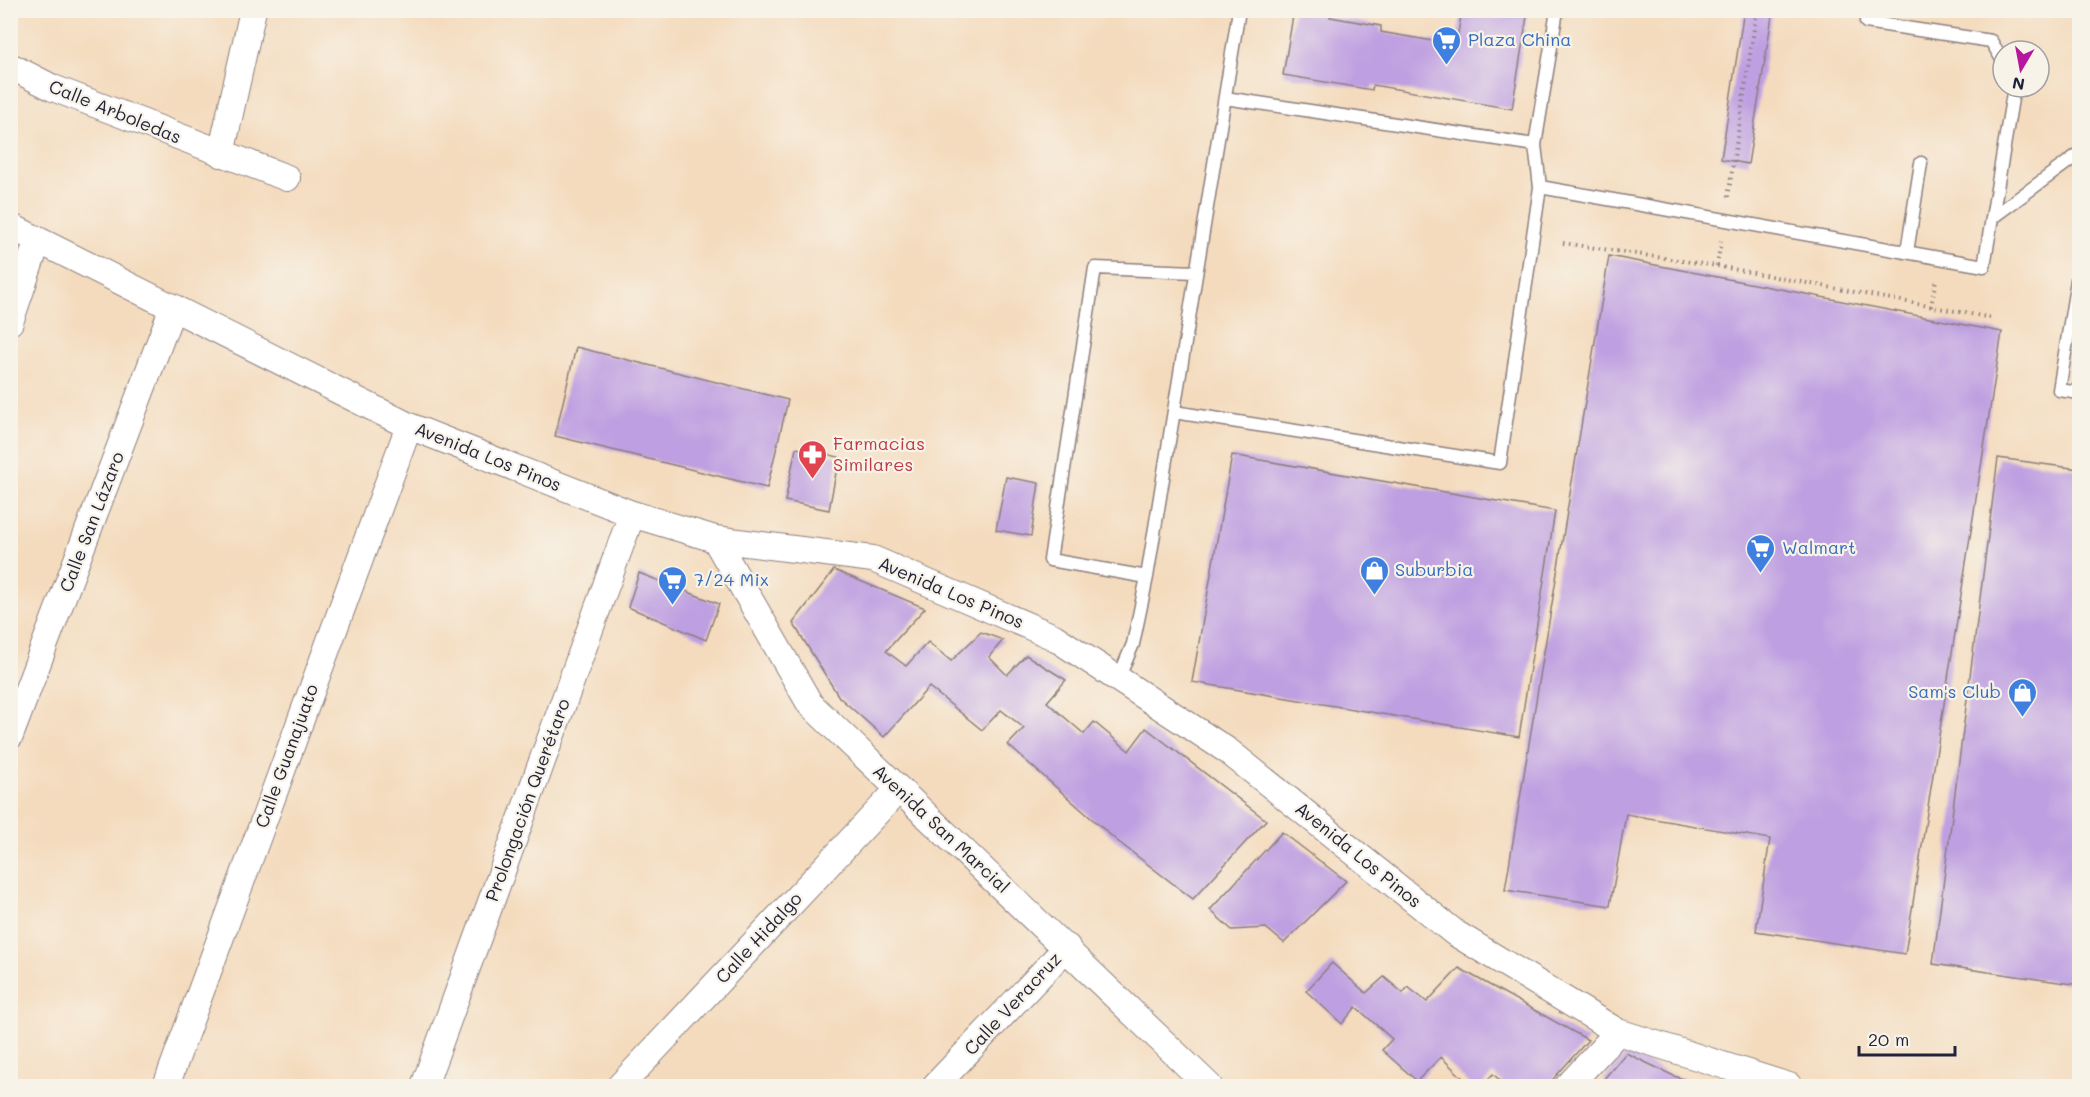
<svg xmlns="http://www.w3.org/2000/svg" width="2090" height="1097" font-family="Mali,sans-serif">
<rect width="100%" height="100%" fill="#f7f3e8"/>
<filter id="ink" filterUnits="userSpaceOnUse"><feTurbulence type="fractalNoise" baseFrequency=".0167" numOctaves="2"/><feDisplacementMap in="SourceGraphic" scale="12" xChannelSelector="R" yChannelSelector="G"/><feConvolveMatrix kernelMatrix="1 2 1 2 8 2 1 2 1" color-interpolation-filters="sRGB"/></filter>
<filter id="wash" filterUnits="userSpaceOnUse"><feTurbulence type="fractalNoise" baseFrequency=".008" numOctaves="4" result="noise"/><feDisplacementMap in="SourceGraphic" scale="24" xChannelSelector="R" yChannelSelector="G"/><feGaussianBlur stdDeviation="1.35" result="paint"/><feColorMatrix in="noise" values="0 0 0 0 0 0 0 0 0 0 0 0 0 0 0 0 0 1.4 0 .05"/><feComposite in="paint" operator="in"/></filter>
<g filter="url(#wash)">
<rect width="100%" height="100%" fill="#f4dbbe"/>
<g id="blocks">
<path fill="#be9fe1" d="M1294,10H1332L1330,17L1381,26V32L1456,45L1462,10H1528L1512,109L1373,85L1372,90L1283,75Z
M1744,10H1773L1748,164L1721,159Z
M1609,256L2002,332L1905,954L1756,931L1770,839L1626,814L1610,906L1505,890Z
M576,347L788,400L767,488L555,436Z
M796,448L839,457L829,510L785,501Z
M1232,455L1555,511L1519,737L1192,682Z
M1998,458L2079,469V985L1933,964Z
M1006,477L1039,483L1031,536L996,530Z
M834,570L925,608L886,651L906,666L928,642L951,661L981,632L1003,640L989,657L1007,675L1026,655L1066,680L1047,702L1084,734L1094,722L1129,751L1146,728L1266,820L1193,899L1116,840L1008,745L1024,728L1001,710L982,730L929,687L884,737L839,697L793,623Z
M639,573L719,604L706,640L628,607Z
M1282,832L1346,881L1284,943L1266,928L1232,930L1210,910Z
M1332,963L1366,993L1384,977L1403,993L1408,987L1427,1002L1459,968L1588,1040L1547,1086H1506L1493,1074L1481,1086H1471L1441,1057L1417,1081L1382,1050L1392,1039L1356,1007L1342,1024L1306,991Z
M1626,1053L1674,1076L1696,1083L1693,1086H1617L1603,1080Z"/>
</g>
</g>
<g filter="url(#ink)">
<use href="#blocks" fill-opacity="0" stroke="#8b7e7c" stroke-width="1.5"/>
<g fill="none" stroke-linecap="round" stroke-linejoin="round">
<defs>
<path id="service" d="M1868,10L1866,22L1991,41L2003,61
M1225,98L1535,145
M1540,187L1984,266L2014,87
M1993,217L2080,153
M1907,252L1921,163
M2080,262L2059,390L2080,393
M1174,412L1500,463L1540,187L1535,145L1557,10
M1147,577L1050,560L1095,268L1195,272
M1119,677L1133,644L1147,577L1239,10"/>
<path id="minor" d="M10,66L53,88L287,178
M221,154L253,10
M10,226L409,426L632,514L715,539L873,559L1054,637L1228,751L1455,933L1618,1032L1789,1086
M10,322L38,240
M715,539L810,704L1209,1086
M10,736L173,307
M166,1086L409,426
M424,1086L632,514
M620,1086L898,790
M935,1086L1067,947
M1568,1086L1618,1032"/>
</defs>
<use href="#service" stroke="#8b7e7c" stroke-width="15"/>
<use href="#minor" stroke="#8b7e7c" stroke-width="28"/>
<path stroke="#8b7e7c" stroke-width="4" stroke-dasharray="1.5 4.5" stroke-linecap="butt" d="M1728,197L1757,10
M1563,243L1717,266L1992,318
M1717,266L1721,240
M1931,307L1936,279"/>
<use href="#service" stroke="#fff" stroke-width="12"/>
<use href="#minor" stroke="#fff" stroke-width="26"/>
</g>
</g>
<defs>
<symbol id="supermarket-pin" viewBox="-11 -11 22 30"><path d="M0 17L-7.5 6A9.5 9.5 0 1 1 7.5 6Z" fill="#3f7fe0" stroke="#f7f3e8"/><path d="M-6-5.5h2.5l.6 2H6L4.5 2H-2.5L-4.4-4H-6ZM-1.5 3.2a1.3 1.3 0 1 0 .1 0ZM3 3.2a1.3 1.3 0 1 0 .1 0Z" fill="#fff"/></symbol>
<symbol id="pharmacy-pin" viewBox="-11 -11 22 30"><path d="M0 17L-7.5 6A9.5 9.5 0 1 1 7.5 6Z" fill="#e0444e" stroke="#f7f3e8"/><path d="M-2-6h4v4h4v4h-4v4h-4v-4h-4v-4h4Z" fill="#fff"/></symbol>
<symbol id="shop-pin" viewBox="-11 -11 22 30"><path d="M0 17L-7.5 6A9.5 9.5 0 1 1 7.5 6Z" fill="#3f7fe0" stroke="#f7f3e8"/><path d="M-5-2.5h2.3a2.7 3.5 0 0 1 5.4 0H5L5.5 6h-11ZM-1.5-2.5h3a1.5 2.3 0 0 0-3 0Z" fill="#fff"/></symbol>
</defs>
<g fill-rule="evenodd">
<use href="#supermarket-pin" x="1430" y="24" width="33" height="45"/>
<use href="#pharmacy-pin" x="796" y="438" width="33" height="45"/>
<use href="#supermarket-pin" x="1744" y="532" width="33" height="45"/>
<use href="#shop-pin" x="1358" y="554" width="33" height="45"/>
<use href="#supermarket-pin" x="656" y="564" width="33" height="45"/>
<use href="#shop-pin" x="2006" y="676" width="33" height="45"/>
</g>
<g text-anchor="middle" stroke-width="4.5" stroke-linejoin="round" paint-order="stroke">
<g font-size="18" fill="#366cbe" stroke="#f7f3e8" text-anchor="start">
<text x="1468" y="46">Plaza China</text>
<text x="1782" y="554">Walmart</text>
<text x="1395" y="576">Suburbia</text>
<text x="694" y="586">7/24 Mix</text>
<text x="2001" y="698" text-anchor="end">Sam's Club</text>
</g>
<g font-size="18" fill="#22223b" stroke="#f7f3e8">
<text transform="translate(115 112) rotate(22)" y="6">Calle Arboledas</text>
<text transform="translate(488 457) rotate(22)" y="6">Avenida Los Pinos</text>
<text transform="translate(92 522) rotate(-69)" y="6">Calle San Lázaro</text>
<text transform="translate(951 593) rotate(23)" y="6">Avenida Los Pinos</text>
<text transform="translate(287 756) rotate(-70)" y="6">Calle Guanajuato</text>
<text transform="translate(528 800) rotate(-70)" y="6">Prolongación Querétaro</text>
<text transform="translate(941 829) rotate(43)" y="6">Avenida San Marcial</text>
<text transform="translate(1358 855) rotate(39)" y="6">Avenida Los Pinos</text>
<text transform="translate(759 938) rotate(-47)" y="6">Calle Hidalgo</text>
<text transform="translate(1013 1004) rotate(-47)" y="6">Calle Veracruz</text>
</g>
<g font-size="18" fill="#be3a42" stroke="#f7f3e8" text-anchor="start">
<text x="833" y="450">Farmacias<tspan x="833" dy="21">Similares</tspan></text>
</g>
</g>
<rect width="2090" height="1097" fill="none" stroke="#f7f3e8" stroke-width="36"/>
<g transform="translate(2021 69) rotate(190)"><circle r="28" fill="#f7f3e8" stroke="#a29fa3" stroke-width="1.5"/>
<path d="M0-4.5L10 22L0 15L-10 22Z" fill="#b5179e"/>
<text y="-9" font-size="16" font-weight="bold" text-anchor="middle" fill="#22223b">N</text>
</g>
<path d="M1859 1046v9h96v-9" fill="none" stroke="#22223b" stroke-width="3"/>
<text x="1868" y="1046" font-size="18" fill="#22223b" stroke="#f7f3e8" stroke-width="4.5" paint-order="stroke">20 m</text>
</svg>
